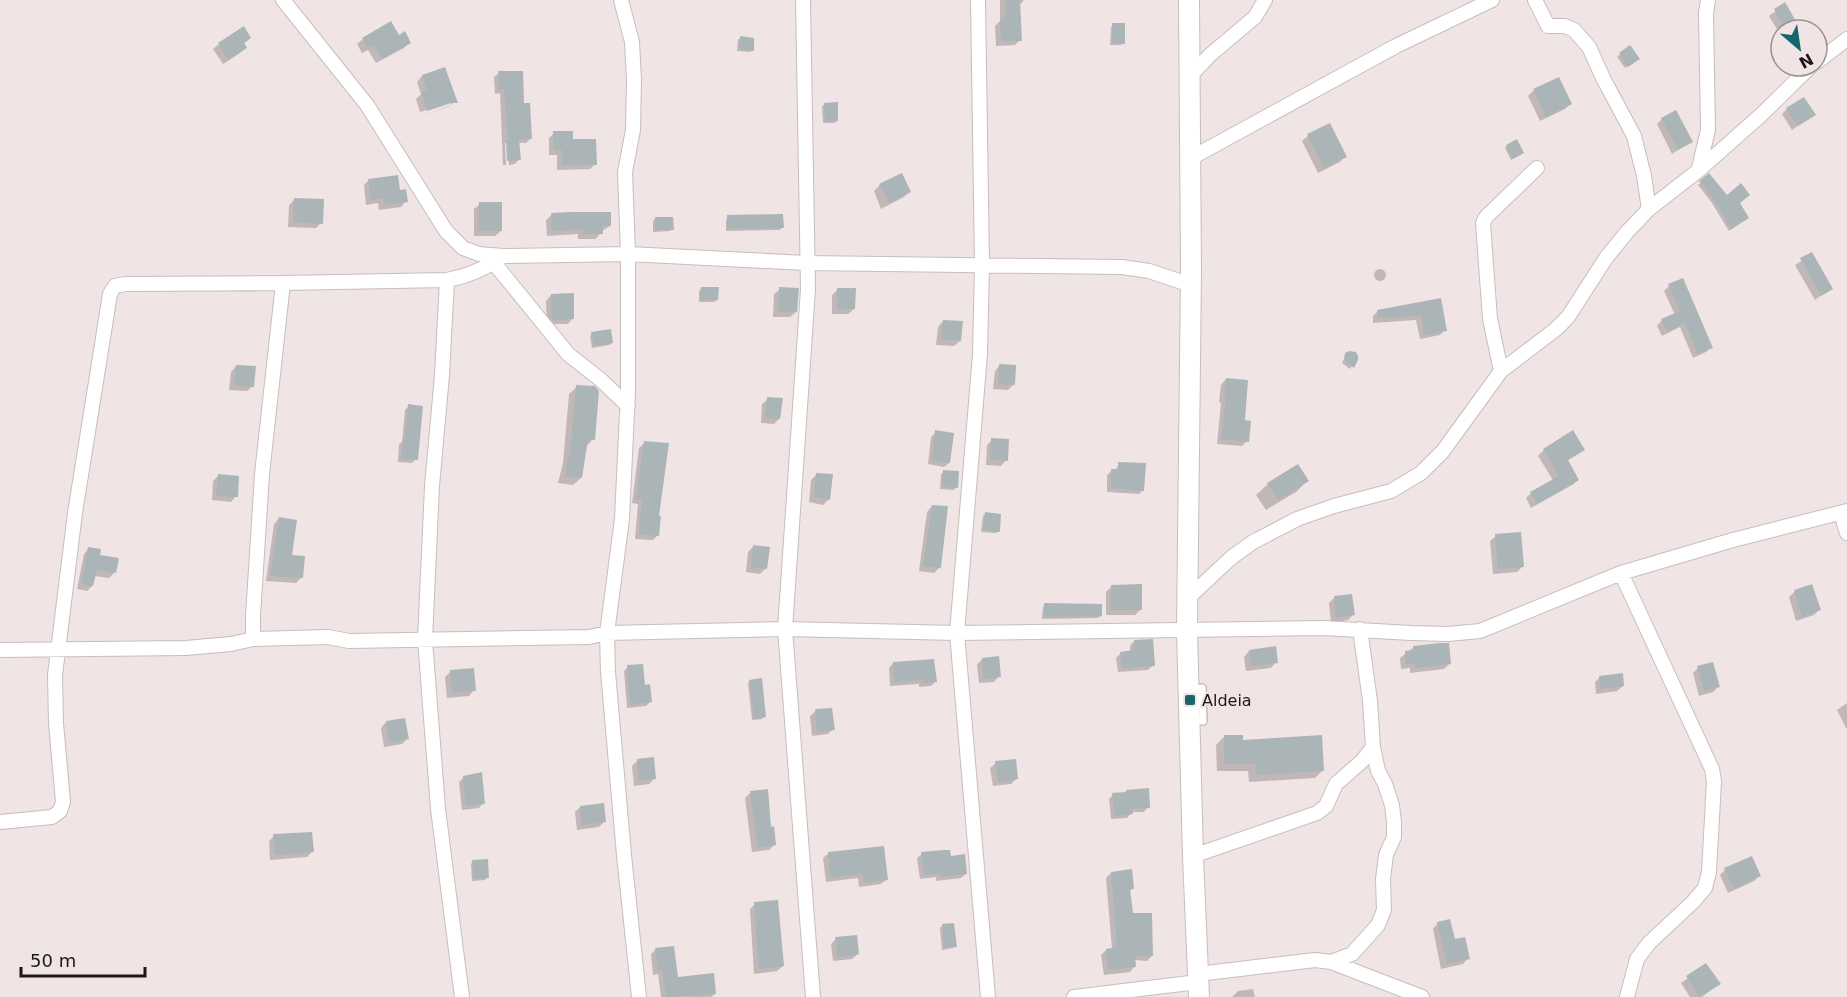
<svg xmlns="http://www.w3.org/2000/svg" width="1847" height="997" font-family="'DejaVu Sans',sans-serif">
<rect width="100%" height="100%" fill="#f0e5e4"/>
<path fill="#0003" d="M1000,0H1024L1019,6L1020,40L1015,45L996,46L995,26L1000,21Z
M1785,4L1794,30H1781V36L1769,16Z
M1113,25L1123,43L1121,45H1110L1111,27Z
M398,37L409,42L404,48L376,63L368,50L362,53L357,44L363,39Z
M250,38L243,44L245,48L240,53L223,64L213,49L219,44Z
M740,38L752,50L750,52L737,51L738,40Z
M1630,47L1636,61L1625,68L1617,57Z
M445,69L455,101L450,106L422,116L451,105V102L420,112L416,99L421,94L417,82L422,76Z
M499,73L522,105L531,138L526,143H518L519,159L515,164L509,165L508,143H505L506,165H503L500,93L495,94L494,77Z
M1558,79L1570,104L1565,109L1540,121L1528,96L1533,91Z
M825,104L837,120L835,123H823L822,106Z
M1787,109L1814,115L1792,130L1782,114Z
M1662,119L1691,141L1672,154L1657,124Z
M1329,125L1345,156L1340,162L1318,173L1302,141L1308,136Z
M554,133L572,140L595,164L590,169L557,170V155H549V138Z
M1507,146L1522,153L1511,160L1505,148Z
M901,175L910,191L904,197L881,209L874,191L880,185Z
M1709,175L1727,197L1739,203L1748,218L1729,231L1712,203L1698,185Z
M369,180L398,191L406,201L401,207L379,210L378,203L366,205L364,185Z
M295,199L321,223L316,228L288,227L289,205Z
M480,204L501,231L495,236H474V209Z
M552,215L610,226L602,231L596,239H578V234L547,236L546,220Z
M728,218L782,227L780,230L726,231V220Z
M655,219L672,229L670,231L653,232V221Z
M1812,254L1831,288L1815,300L1795,265Z
M1374 275a6 6 0 1 1 12 0a6 6 0 1 1-12 0Z
M1669,286L1711,347L1706,352L1693,358L1680,327L1662,336L1657,326L1662,320L1675,315L1664,291Z
M702,288L717,300L714,302H699V291Z
M780,289L796,312L790,317H773L774,294Z
M838,289L854,309L848,314H832V295Z
M551,295L573,318L568,324H547L546,301Z
M1439,300L1445,330L1440,335L1420,339L1416,320L1373,323V316L1378,311Z
M943,321L960,341L954,346L936,345L938,327Z
M592,334L612,343L609,345L592,348L590,336Z
M1346,354L1357,359L1350,369L1342,363Z
M1000,365L1013,385L1008,390L993,389L995,371Z
M236,366L253,386L247,391L229,390L231,372Z
M1226,379L1243,422L1247,441L1242,446L1217,444L1221,403L1219,402L1221,385Z
M577,387L593,439L586,447L581,478L573,485L558,483L563,463L569,394Z
M768,399L779,419L774,424L761,423L762,404Z
M409,406L416,459L412,463L398,462L399,444L402,442L405,410Z
M936,432L949,463L944,467L928,464L931,437Z
M992,440L1006,460L1001,466L986,465L987,445Z
M644,443L658,517V535L653,540L635,539L638,504L632,503L639,448Z
M1544,450H1583L1567,461L1578,480L1572,485L1531,508L1526,498L1531,493L1553,480L1538,456Z
M1119,464L1143,490L1139,494L1107,492V475L1112,471H1115Z
M944,472L956,487L954,490L940,489L941,474Z
M816,475L829,499L823,505L809,502L811,480Z
M218,476L236,496L231,502L212,500L213,481Z
M1307,481L1296,492L1266,510L1256,495L1268,484Z
M932,506L940,567L934,573L919,571L927,512Z
M985,514L998,531L996,533L981,532L983,516Z
M279,518L290,556L301,578L296,583L266,581L274,524Z
M1496,536L1522,567L1517,572L1493,574L1490,541Z
M753,547L766,568L760,574L746,572L748,552Z
M89,548L114,573L109,578L94,576L92,586L87,591L77,589L84,554Z
M1811,586L1819,610L1814,615L1796,621L1789,597L1794,592Z
M1111,587L1141,609L1135,615H1106V592Z
M1334,598L1353,615L1348,620L1331,623L1329,603Z
M1045,604L1101,616L1098,618L1042,619L1043,607Z
M1134,641L1153,665L1148,670L1118,672L1116,658L1121,653L1130,652V646Z
M1413,648L1450,663L1444,669L1410,673V668L1401,669L1400,658Z
M1249,651L1276,662L1271,668L1246,671L1244,657Z
M982,659L999,676L994,682L979,683L977,665Z
M893,663L935,682L931,686L919,687V684L890,686L889,668Z
M628,667L643,687L650,702L646,706L627,708L624,671Z
M1698,668L1718,687L1713,692L1699,696L1693,673Z
M451,671L474,690L469,696L447,698L445,677Z
M1600,677L1623,686L1617,691L1596,694L1595,682Z
M750,681L764,717L762,719L752,720L748,683Z
M1847,703V728H1846L1837,710Z
M816,711L833,729L828,734L812,736L810,716Z
M386,722L407,739L402,744L384,747L381,728Z
M1224,737L1242,742L1323,770L1315,778L1249,782L1248,771H1217L1216,745Z
M638,760L654,779L649,784L634,786L632,766Z
M996,763L1017,778L1011,784L993,786L990,768Z
M464,777L483,803L479,808L462,810L459,782Z
M1127,791L1148,807L1144,812H1132L1127,818L1111,819L1109,799L1113,795L1124,794Z
M751,792L770,828L774,845L769,850L752,852L745,798Z
M580,807L604,822L599,827L577,830L575,812Z
M274,836L312,852L307,857L270,860L269,841Z
M828,854L886,880L881,884L859,887L858,878L826,882L823,858Z
M922,854L949,857L966,874L961,878L936,881V877L920,879L917,858Z
M473,861L487,877L485,880L472,881L471,864Z
M1725,870L1759,876L1754,881L1728,893L1720,875Z
M1111,873L1133,888L1129,892L1131,914L1152,956L1147,961L1134,960V967L1130,972L1104,975L1101,955L1106,950L1112,949L1106,878Z
M755,904L783,966L777,971L754,974L750,909Z
M1438,923L1468,958L1463,964L1441,969L1433,929Z
M942,926L955,946L953,948L942,950L940,928Z
M836,939L858,954L852,959L833,961L831,944Z
M656,949L676,979L715,994L711,997H661L658,974L653,975L651,954Z
M1706,965L1719,984L1702,997H1690L1681,983Z
M1253,989L1255,997H1232L1238,991Z"/>
<path fill="#abb5b7" d="M1005,0H1020L1022,41H1001L1000,19H1005Z
M1785,2L1801,30H1786L1774,9Z
M391,21L399,35L405,31L411,43L382,59L374,45L368,49L362,38Z
M1112,23H1125V44L1112,43Z
M244,26L251,38L244,43L247,48L228,60L218,43Z
M740,36L754,38V51L739,49Z
M1630,45L1640,59L1628,67L1619,53Z
M445,67L458,103H451L427,111L421,92L427,90L422,75Z
M498,71H523L524,103H530L532,139H519L521,160L507,161L506,140L515,139H508L504,89L499,90Z
M1559,77L1572,104L1546,117L1533,89Z
M1804,97L1816,115L1798,126L1786,108Z
M838,102V121L825,122L824,103Z
M1676,110L1693,142L1678,150L1661,118Z
M1330,123L1347,157L1324,168L1307,134Z
M553,131H573V139H596L597,165H562V150H554Z
M1517,139L1524,153L1513,159L1506,145Z
M902,173L911,192L889,203L879,184Z
M1709,173L1727,195L1741,183L1750,195L1740,203L1749,218L1731,229L1714,200L1699,181Z
M398,175L400,190L406,189L408,202L384,205L383,198L371,200L368,179Z
M294,198L324,199L323,224L293,222Z
M479,202H502V231H479Z
M572,212H611V226H603V234H583V229L552,231L551,213Z
M783,214L784,228L727,229V215Z
M655,217H673L674,230H655Z
M1812,252L1833,289L1821,296L1800,258Z
M1683,278L1713,348L1698,354L1685,323L1667,332L1661,319L1680,311L1668,284Z
M701,287H719L718,300H700Z
M779,287L799,288L797,312H778Z
M837,288H856L855,309H837Z
M574,293V319L552,320L551,294Z
M1441,298L1447,331L1424,335L1421,316L1378,318L1377,310Z
M943,320L963,321L961,341L941,340Z
M611,329L613,343L594,346L591,332Z
M1349,351L1356,352L1358,356V360L1354,368L1344,360L1345,353Z
M999,364L1016,365L1015,385L998,384Z
M236,365L256,366L254,387L234,385Z
M1226,378L1248,380L1245,420L1251,421L1249,442L1221,439L1226,398H1224Z
M576,385L595,386L599,391L595,440L588,439L582,478L565,476L568,455L570,456Z
M767,397L783,398L780,419L765,418Z
M408,404L423,406L418,460L401,458L403,439H405Z
M935,430L954,433L950,463L932,460Z
M1573,430L1585,450L1568,460L1579,480L1537,504L1530,492L1559,476L1543,449Z
M991,438L1009,439L1008,461L990,460Z
M644,441L669,443L659,516H661L659,536L639,534L642,499H636Z
M1118,462L1146,463L1144,491L1111,488V469H1118Z
M1298,464L1309,481L1278,500L1267,483Z
M943,470L959,471L958,488L942,487Z
M816,473L833,474L830,500L814,497Z
M218,474L239,476L238,497L216,496Z
M932,505L948,506L941,568L923,566Z
M985,512L1001,514L1000,532L983,530Z
M279,517L297,520L292,555L305,556L303,578L270,576Z
M1521,532L1524,567L1498,569L1495,534Z
M753,545L770,547L767,569L751,567Z
M88,547L101,549L100,555L119,558L116,573L97,570L93,586L82,584Z
M1142,584V610H1111V585Z
M1812,584L1821,610L1802,617L1794,590Z
M1352,594L1355,615L1336,618L1334,596Z
M1044,603L1102,604V616L1044,617Z
M1153,639L1155,666L1122,668L1120,652L1134,650V640Z
M1440,643H1449L1451,664L1415,668V663L1406,664L1405,651L1413,650V646Z
M1276,646L1278,663L1251,666L1249,650Z
M999,656L1001,677L984,679L982,658Z
M934,659L937,682L923,683V680L894,682L893,662Z
M1713,662L1720,687L1704,691L1697,666Z
M643,664L645,685L650,684L652,702L630,705L627,665Z
M474,668L476,691L452,693L450,670Z
M1623,673L1624,686L1600,689L1599,676Z
M762,678L766,717L754,719L749,680Z
M832,708L835,730L817,732L815,709Z
M405,718L409,739L389,743L386,721Z
M1224,735H1243V740L1322,735L1324,771L1256,775V764H1224Z
M654,757L656,779L639,781L637,759Z
M1016,759L1018,779L998,782L995,761Z
M482,772L485,804L466,806L463,776Z
M1149,788L1150,808L1132,809L1133,814L1115,816L1112,793L1126,792V790Z
M768,789L771,827L774,826L776,845L758,848L750,791Z
M604,803L606,822L582,825L580,806Z
M312,832L314,852L275,855L273,834Z
M884,846L888,880L864,883L863,874L830,878L828,852Z
M944,850H950L951,856L965,854L967,874L941,877L940,873L924,875L921,852Z
M1752,856L1761,876L1734,889L1724,868Z
M488,859L489,878L474,879L472,860Z
M1132,869L1134,889H1130L1133,913H1152L1153,956H1135L1136,967L1108,970L1106,949L1117,947L1111,872Z
M778,900L784,966L759,969L754,902Z
M1450,919L1455,939L1465,937L1470,959L1447,964L1437,922Z
M954,923L957,947L944,948L942,924Z
M857,935L859,954L838,957L835,937Z
M674,946L678,977L714,973L716,994L666,997L662,970L658,971L655,948Z
M1706,963L1721,984L1699,997L1686,976Z"/>
<g fill="none" stroke-linecap="round" stroke-linejoin="round">
<defs>
<path id="lane" d="M1191,689L1202,688L1203,721H1192"/>
<path id="street" d="M283,0L367,105L446,231L463,248L479,254L503,256L628,254L806,263L1122,267L1149,271L1191,285
M621,0L632,42L634,80L633,130L625,172L628,254V391L622,519L607,633L608,672L624,855L639,997
M803,0L808,289L785,629L813,997
M978,0L982,265L980,354L957,633L988,997
M1535,0L1548,26H1565L1574,30L1589,47L1604,80L1634,136L1644,176L1649,209
M1817,62L1847,39
M1191,75L1210,55L1255,17L1265,0
M1191,158L1396,46L1492,0
M1699,168L1708,130L1706,13L1708,0
M494,263L568,354L601,380L628,406
M447,280L442,375L432,486L425,640L438,809L462,997
M283,283L262,474L253,616V639L328,637L349,641L589,637L607,633L785,629L957,633L1323,628L1411,633L1448,634L1480,631L1621,573L1733,540L1847,511
M1501,371L1490,319L1483,223L1486,217L1537,168
M1841,513L1847,533
M1621,573L1712,769L1714,781L1709,872L1705,888L1693,902L1649,943L1637,959L1627,997
M1187,599L1232,557L1253,542L1297,519L1334,506L1391,491L1421,473L1443,451L1501,371L1556,329L1568,317L1606,258L1627,232L1649,209L1699,170L1761,115L1811,66
M0,650L186,648L231,644L253,639
M0,822L52,817L60,811L63,802L56,723L55,675L75,513L110,294L115,286L126,284L283,283L447,280C469,276 485,269 503,256
M1193,856L1317,813L1326,806L1336,784L1362,761L1373,747
M1331,962L1352,954L1378,925L1384,910L1383,879L1386,855L1394,837V822L1392,805L1385,784L1378,771L1373,747L1370,701L1360,629
M1198,974L1315,960L1331,962L1422,997
M1074,997L1198,982"/>
<path id="secondary" d="M1189,0L1191,271L1187,631L1193,856L1199,997"/>
</defs>
<use href="#lane" stroke="#c8bdbd" stroke-width="10"/>
<use href="#street" stroke="#c8bdbd" stroke-width="16"/>
<use href="#secondary" stroke="#c8bdbd" stroke-width="22"/>
<use href="#lane" stroke="#fff" stroke-width="7"/>
<use href="#street" stroke="#fff" stroke-width="14"/>
<use href="#secondary" stroke="#fff" stroke-width="20"/>
</g>
<rect fill="#19656f" stroke="#f0e5e4" stroke-width="2" x="1184" y="694" width="12" height="12" rx="3"/>
<g text-anchor="middle" stroke-width="4.5" stroke-linejoin="round" paint-order="stroke">
<g font-size="16" fill="#1c1818" stroke="#f0e5e4" text-anchor="start">
<text x="1202" y="706">Aldeia</text>
</g>
</g>
<g transform="translate(1799 48) rotate(151)"><circle r="28" fill="#f0e5e4" stroke="#9b9392" stroke-width="1.5"/>
<path d="M0-4.5L10 22L0 15L-10 22Z" fill="#19656f"/>
<text y="-9" font-size="16" font-weight="bold" text-anchor="middle" fill="#1c1818">N</text>
</g>
<path d="M21 967v9h124v-9" fill="none" stroke="#1c1818" stroke-width="3"/>
<text x="30" y="967" font-size="18" fill="#1c1818" stroke="#f0e5e4" stroke-width="4.5" paint-order="stroke">50 m</text>
</svg>
